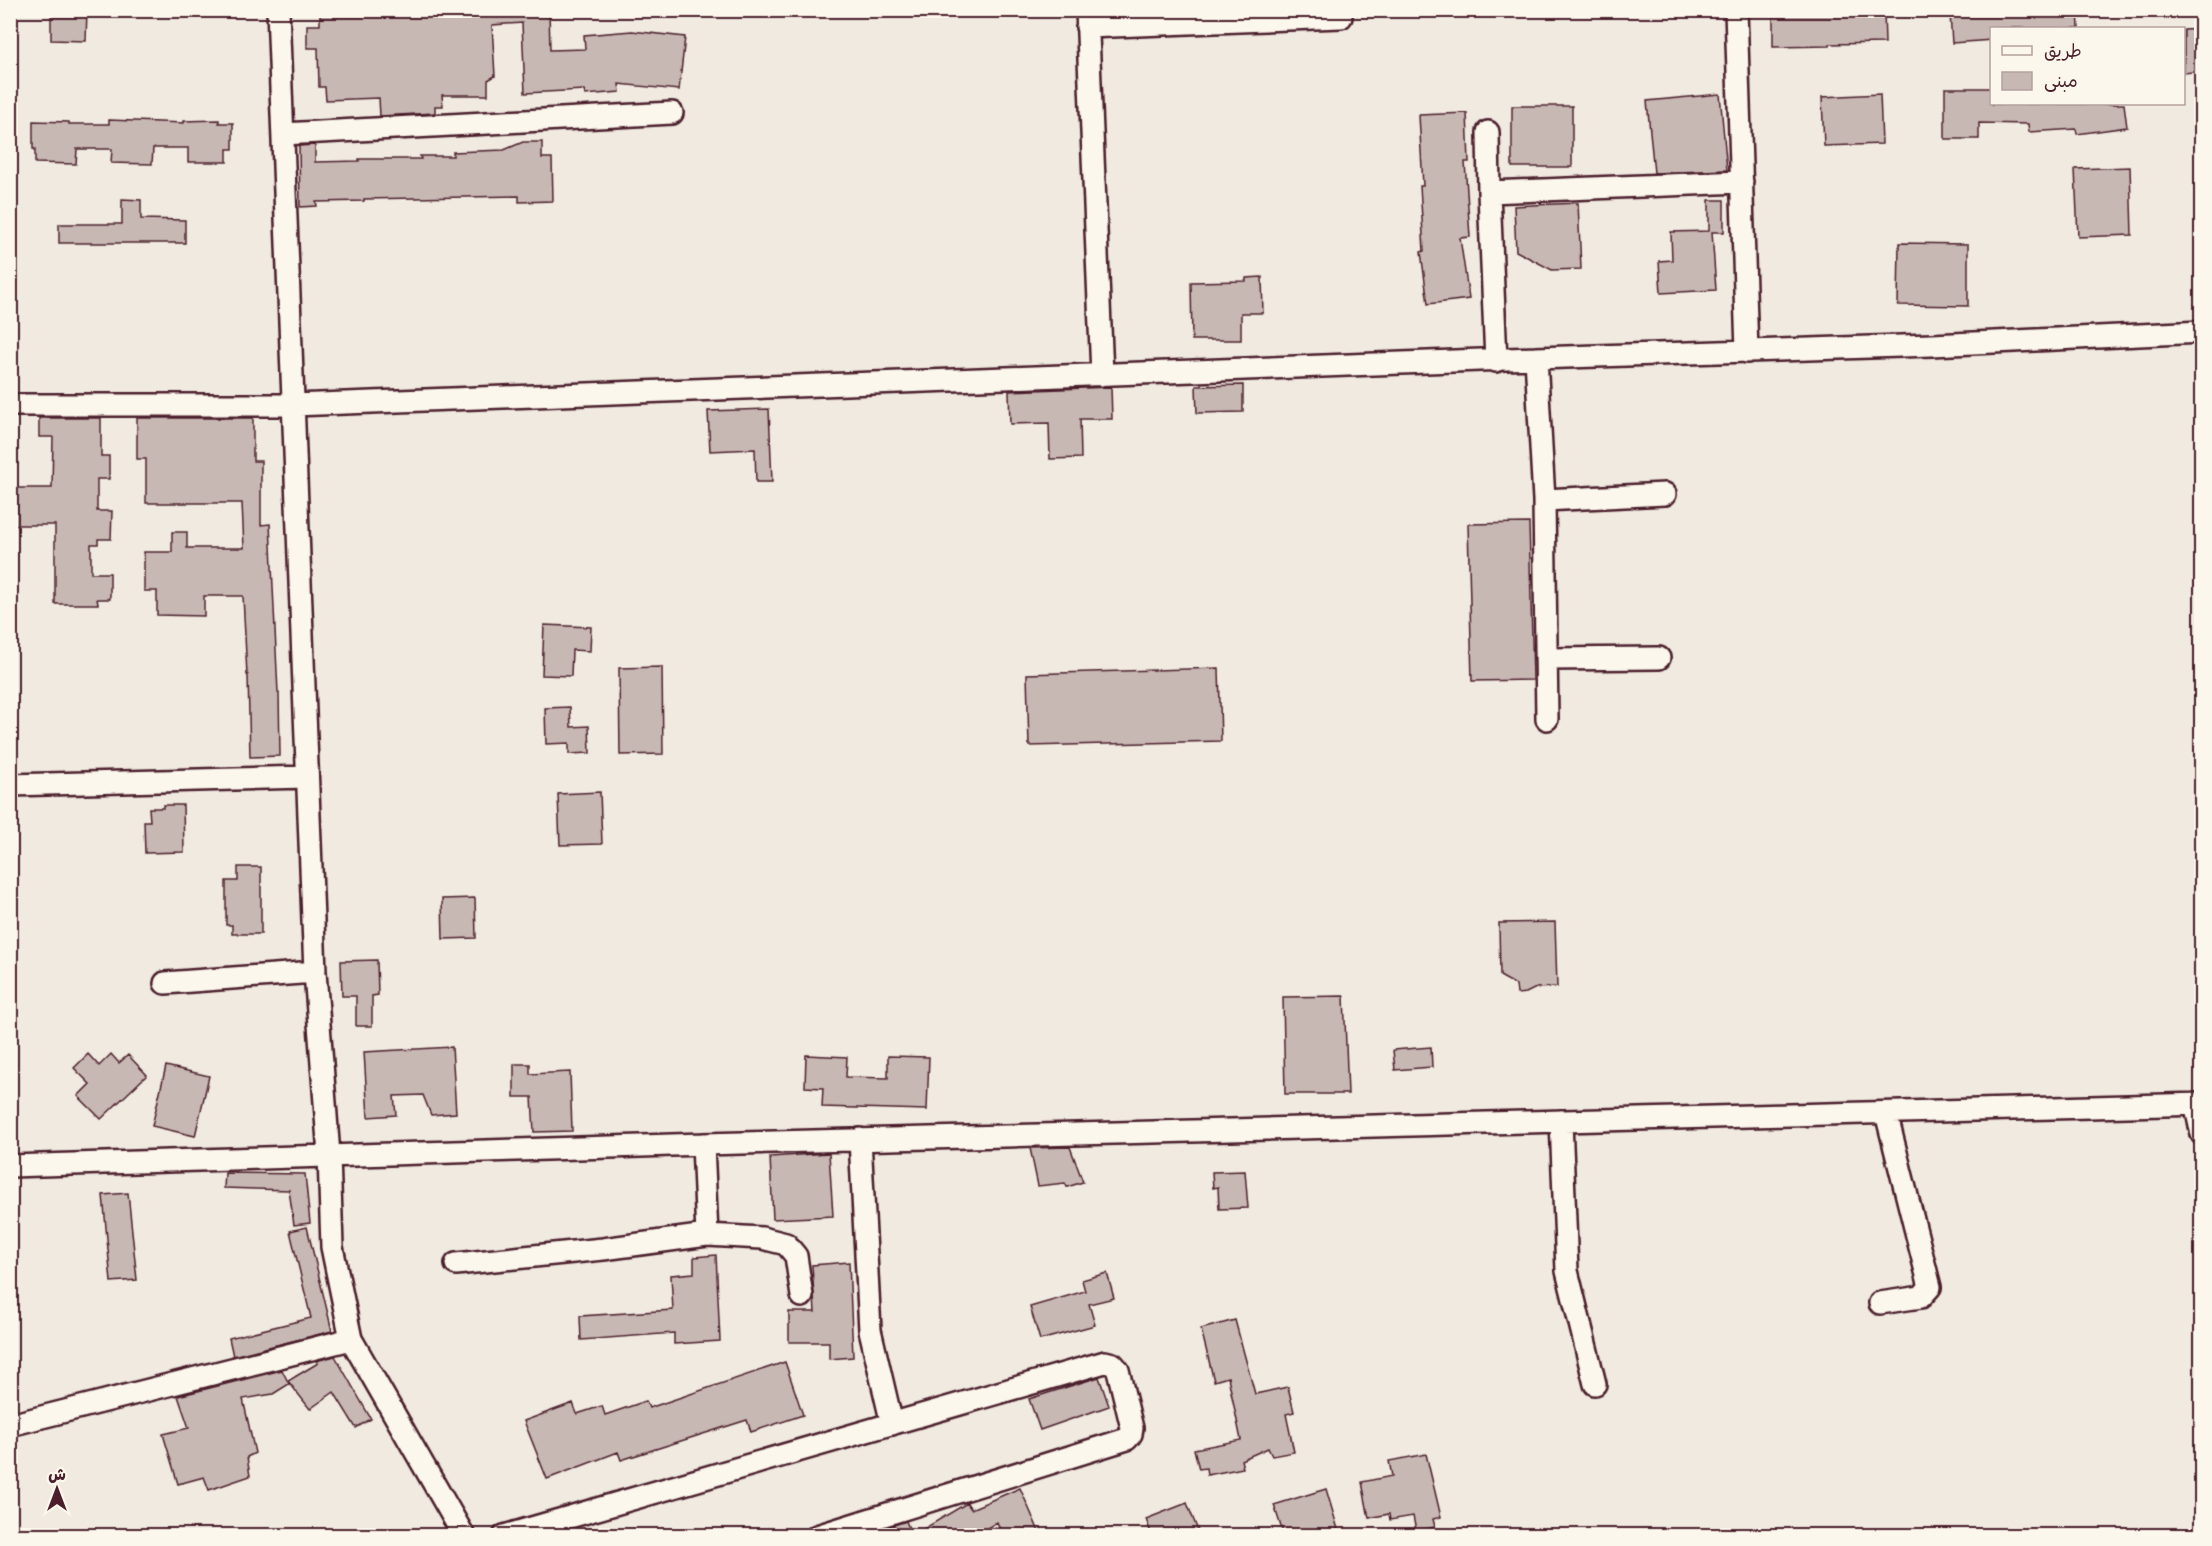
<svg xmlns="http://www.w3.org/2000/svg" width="2212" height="1546" font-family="Kalam,'Playpen Sans Arabic',sans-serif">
<rect width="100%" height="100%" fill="#f0eae0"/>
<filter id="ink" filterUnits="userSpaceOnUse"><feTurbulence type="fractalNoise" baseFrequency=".0167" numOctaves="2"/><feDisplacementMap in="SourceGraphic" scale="12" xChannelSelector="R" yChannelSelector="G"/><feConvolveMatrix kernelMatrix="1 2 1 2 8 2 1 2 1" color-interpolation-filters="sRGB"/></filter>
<g filter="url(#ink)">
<path fill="#c8b8b3" stroke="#4a1f2b" stroke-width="1.5" d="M51,10H87L86,41L51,40Z
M320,10H549L550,50L585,49L584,35L632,31L685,37L679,90L619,84L620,92L585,95L584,90L525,93L522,23L492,25L495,76L488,80V95H442L443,106H435V113L380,116L379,98L326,100L325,87H319L318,48H307V25H320Z
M1773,10H1884L1885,43L1830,44V46L1773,47Z
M1995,10H2078L2079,28H1992V40L1952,43L1950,14Z
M2202,29V71L2184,73V30Z
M1945,88H1992V104H2124L2127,127L2077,134L2076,129L2029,132L2028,124L1979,123V139H1945Z
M1720,94L1727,170L1654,173L1647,101Z
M1880,94L1882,144L1824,146L1822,97Z
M1512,106H1572V167H1512Z
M1467,113L1469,162H1465L1470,237L1460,238L1469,299L1428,304L1421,252L1424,251L1420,186H1423L1419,115Z
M109,120L184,123V121L219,120V123H233V149H227V162H188V148H153L152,164L111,163L112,149H77L76,164L35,163V149H33V121L69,122V124H109Z
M523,142H542V158H552L553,201L519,202V196L364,199V201L316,202L317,206L300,207L299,146L315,145V162L359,161V159H421L420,156H453V152L504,150Z
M2130,167L2132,235L2078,237L2075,169Z
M122,199L141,200V219L185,220V243H59V224H122Z
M1709,200H1724V232H1712L1716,290L1661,293L1659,261L1672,260L1671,232L1709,231Z
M1578,203L1581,269L1552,270L1516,251L1514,206Z
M1899,243L1968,244V306L1898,305Z
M1262,277L1263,313H1241V340H1192L1191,282L1246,281V278Z
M1243,385V412L1197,413L1196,386Z
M1111,387L1112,419H1080L1081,458L1050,459L1049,423L1010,424L1009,391Z
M769,409L772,482H756L755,449L710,451L708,411Z
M39,418H101V456H109V479H97V511H112L111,539H98V544H91V573H110V599H97L98,604H55V525H10V488H52L53,437H39Z
M137,418H253V461H261V525L270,524L278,693H279L280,756L250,757L248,675H247L243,596H204V616L157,615V591H144V552H172V532H187V548H244L242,503H146V459H137Z
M1529,523L1533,680L1472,681L1468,524Z
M544,625L591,627L590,651L572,650L571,676L542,675Z
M662,667L663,754L620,755L619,668Z
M1219,668L1221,741L1029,746L1027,674Z
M570,707L571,727L589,726L590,753L569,754V743L546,744L545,708Z
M600,792L602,844L560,845L558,794Z
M163,805H183L184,852L145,853L144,821H150L149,808H163Z
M238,867H261V934H232V925H226V881H238Z
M475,898L476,938L443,939L442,899Z
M1555,922L1557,987L1536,988L1526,993L1517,994L1516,985L1500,976L1499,923Z
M377,960L378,995L372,996V1026H356V996H342L341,961Z
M1344,996L1348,1094H1285L1283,997Z
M452,1047L456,1113L431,1115L423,1095L394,1096L396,1115L368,1117L364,1052Z
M1431,1047L1432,1067L1395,1070L1393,1050Z
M88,1054L99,1066L111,1054L119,1063L128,1055L147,1075L101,1119L78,1096L90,1084L74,1068Z
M806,1055L847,1057L846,1077L888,1078V1056L929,1057L927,1110L822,1107L823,1088L805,1087Z
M514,1064H530V1074L570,1072L572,1131L534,1132L532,1097H514Z
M166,1066L209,1076L195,1136L152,1126Z
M1070,1147L1083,1182L1067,1187L1065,1183L1038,1186L1030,1148Z
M829,1153L833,1216L773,1219L770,1157Z
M1245,1171L1248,1208L1219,1209L1218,1187L1213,1188L1212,1172Z
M225,1173L305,1174L310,1223L294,1225L289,1190L224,1188Z
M128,1193L137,1280L111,1282L103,1195Z
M307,1227L332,1331L233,1356L229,1338L311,1318L290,1231Z
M716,1255L720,1341L674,1344V1333L581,1340L580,1316L673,1310L671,1275L694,1273V1257Z
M849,1262L853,1357L829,1359V1342H789V1312H815L812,1265Z
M1107,1273L1114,1298L1089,1304L1095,1325L1040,1340L1030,1307L1085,1291L1082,1280Z
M1235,1320L1255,1394L1288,1387L1294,1412L1286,1414L1294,1452L1272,1456L1268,1448L1241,1460L1243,1468L1207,1475L1206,1468L1199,1469L1194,1449L1241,1440L1228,1377L1214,1381L1201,1329Z
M335,1356L371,1419L356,1428L334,1392L310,1409L288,1381L318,1363L316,1361Z
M785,1362L803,1415L751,1432L747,1420L621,1460L618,1452L547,1479L524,1421L573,1403L577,1414L602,1406L605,1415L646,1401L649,1408Z
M282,1370L289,1384L273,1394L243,1399L255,1453L247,1457L250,1476L209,1490L204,1477L178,1484L163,1434L189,1428L178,1396Z
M1099,1377L1109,1406L1040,1430L1029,1399Z
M1426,1454L1441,1517L1433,1519L1435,1527L1416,1531L1413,1516L1390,1520L1389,1514L1369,1518L1362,1482L1392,1476L1389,1461Z
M1020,1488L1041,1536H1003L997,1522L974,1536H912L967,1503L971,1509Z
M1326,1489L1340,1536H1284L1274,1505Z
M1187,1503L1200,1536H1152L1146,1519Z
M906,1521L912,1536H861Z"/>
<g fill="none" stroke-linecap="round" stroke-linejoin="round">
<defs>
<path id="street" d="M278,10L315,972L329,1155L332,1247L351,1339L464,1536
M1087,10L1102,375
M1736,10L1747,352
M1087,27L1341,17
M1488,132L1489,192
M283,134L672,113
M1536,358L1544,500L1547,719
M1496,361L1489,192L1742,182
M10,405H293L1536,358L1932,345L2202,332
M1544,500L1665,494
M1546,659L1659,658
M10,785L307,777
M165,983L315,972
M2195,1104L2202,1134
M1561,1121L1567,1271L1595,1384
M860,1139L870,1330L892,1424
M10,1166L703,1144L2202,1104
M707,1235L762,1238L786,1244L796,1256L802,1296
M456,1264L603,1249L707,1235L703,1144
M1880,1303L1921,1297L1930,1287L1886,1113
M10,1425L351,1339
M504,1536L1105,1362L1113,1364L1118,1370L1132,1428L1131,1434L1127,1439L817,1536"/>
</defs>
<use href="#street" stroke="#4a1f2b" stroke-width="26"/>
<use href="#street" stroke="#fbf7ec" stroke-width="21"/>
</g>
</g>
<rect width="2212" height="1546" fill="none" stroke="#fbf7ec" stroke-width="36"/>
<rect x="18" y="18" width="2176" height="1510" fill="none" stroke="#4a1f2b" stroke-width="2" filter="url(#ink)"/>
<rect x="1990" y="27" width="195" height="78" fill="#fbf7ec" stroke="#b4a19f" stroke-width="1.5"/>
<rect x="2002" y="46" width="30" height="9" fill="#fbf7ec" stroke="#b4a19f" stroke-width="1.5"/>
<text x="2044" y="57" font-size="18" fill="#4a1f2b">طريق</text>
<rect x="2002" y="72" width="30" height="18" fill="#c8b8b3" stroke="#b4a19f" stroke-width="1.5"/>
<text x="2044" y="87" font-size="18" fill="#4a1f2b">مبنى</text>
<g transform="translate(57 1489)" stroke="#fbf7ec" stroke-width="4.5" paint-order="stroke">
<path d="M0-4.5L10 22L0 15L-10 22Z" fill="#4a1f2b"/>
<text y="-9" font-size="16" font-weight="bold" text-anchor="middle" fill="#4a1f2b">ش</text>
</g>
</svg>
